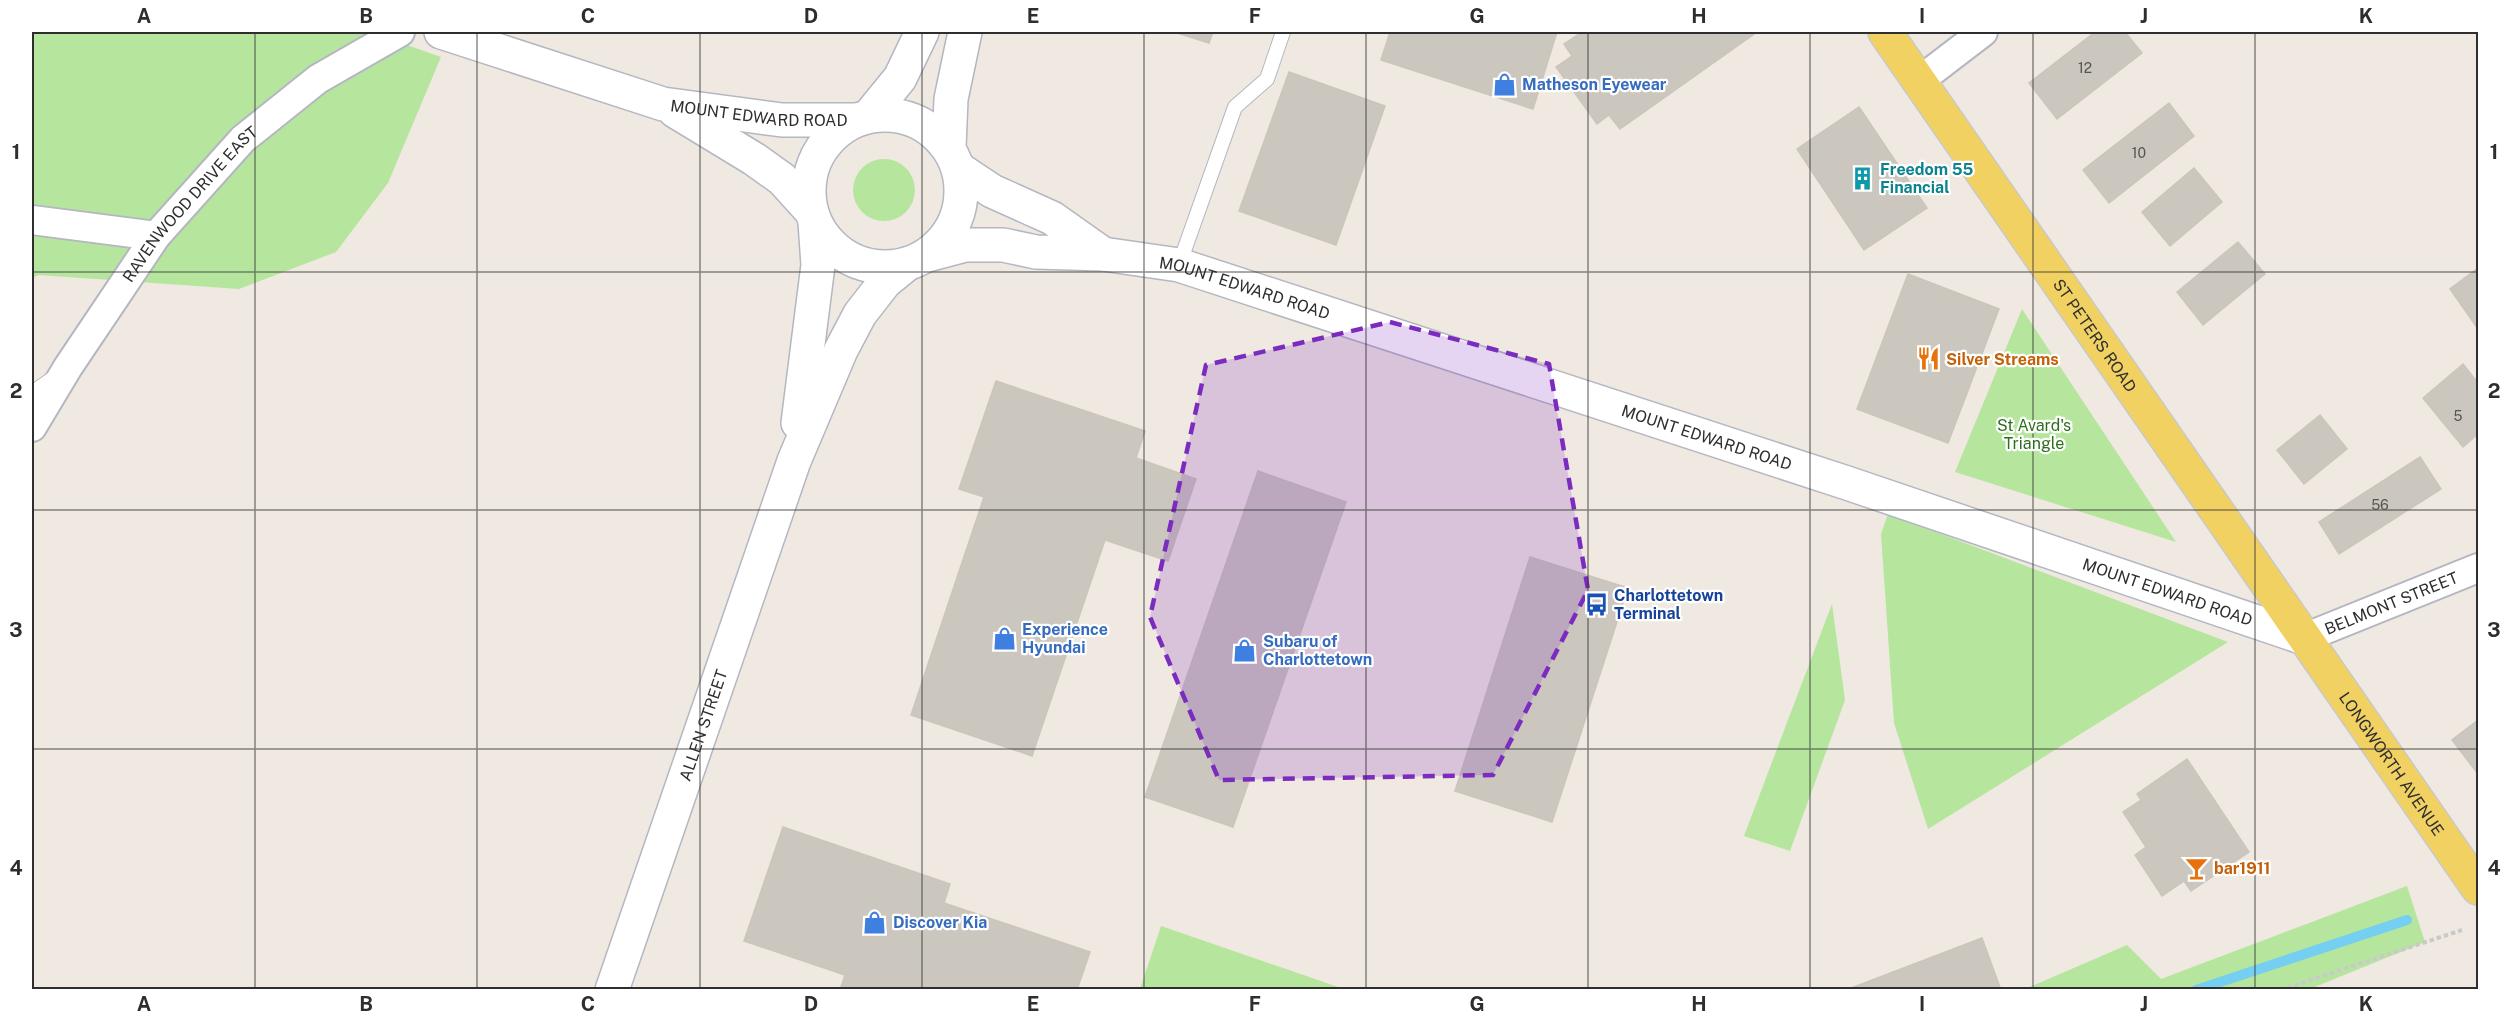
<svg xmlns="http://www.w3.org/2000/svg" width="2510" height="1021" font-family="'Public Sans',sans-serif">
<rect width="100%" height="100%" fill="#efe9e1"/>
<path fill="#b6e59e" d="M32,32H370L441,57L388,183L336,252L239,289L39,275L32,278Z
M853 190a31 31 0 1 1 62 0a31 31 0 1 1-62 0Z
M2022,309L2176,542L1955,472Z
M1888,514L2228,642L1928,829L1894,723L1881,534Z
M1832,604L1845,700L1790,851L1744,836Z
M2407,886L2425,942L2310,989H2025L2127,945L2161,979Z
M1161,926L1344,989H1140Z"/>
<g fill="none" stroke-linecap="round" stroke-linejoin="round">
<path stroke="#75cff0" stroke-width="10" d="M2196,990L2407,920"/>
</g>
<path fill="#cbc7bf" stroke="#cbc5ba" stroke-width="1.5" d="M1174,32H1213L1209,43Z
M1390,32H1557L1533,109L1381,60Z
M1582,32H1757L1620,129L1609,115L1597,124L1556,67L1572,56L1564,44Z
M2095,32H2125L2142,53L2057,119L2029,83Z
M1289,72L1385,106L1336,245L1239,211Z
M2169,103L2194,136L2109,203L2083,170Z
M1859,107L1927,208L1864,250L1797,149Z
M2194,168L2222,202L2170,246L2142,212Z
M2238,242L2265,274L2203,325L2177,292Z
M2478,268V329L2450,289Z
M1908,274L1999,309L1948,443L1857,409Z
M2463,364L2478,383V434L2463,447L2423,398Z
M996,381L1145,431L1136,458L1196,479L1168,561L1105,540L1032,756L911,715L984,497L959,489Z
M2320,415L2347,449L2304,484L2277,450Z
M2420,457L2441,489L2339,554L2319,522Z
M1258,471L1346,502L1233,827L1145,797Z
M1530,557L1628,588L1552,822L1455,791Z
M2478,720V774L2452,740Z
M2187,759L2249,852L2191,891L2184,881L2162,896L2135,855L2146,847L2123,812L2141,800L2137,794Z
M783,827L950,884L944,903L1090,952L1077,990H840L845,975L744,941Z
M1982,938L2001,990H1846Z"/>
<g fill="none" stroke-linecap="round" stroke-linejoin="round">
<defs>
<path id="service" d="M1179,265L1235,107L1267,79L1283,32
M32,393L52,379"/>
<g id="minor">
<path d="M1919,81L1983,32"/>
<path d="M32,220L156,236"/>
<path id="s1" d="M32,427L68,367L156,236L243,139L318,79L400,32"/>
<path id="s2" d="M2304,638L2478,568"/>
</g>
<g id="tertiary">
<path id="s3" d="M441,32L663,104L782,120H856"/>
<path d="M675,111L754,159L782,179L811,211"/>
<circle cx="885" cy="191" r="76"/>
<path d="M869,116L900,78L922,32"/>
<path d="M949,147L951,99L965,32"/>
<path d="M959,169L992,191L1052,218L1103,254"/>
<path id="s4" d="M927,255L965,245H1003L1036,252L1103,254L1179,265L1847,483L2304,638"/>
<path d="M798,423L818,265L815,222"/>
<path id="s5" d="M612,990L794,461L841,350L860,314L885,282L907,264"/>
</g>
<g id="primary">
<path id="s6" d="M1885,32L2478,888"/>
</g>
</defs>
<use href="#service" stroke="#b4b7c1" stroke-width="16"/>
<use href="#minor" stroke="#b4b7c1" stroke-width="32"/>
<use href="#tertiary" stroke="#b4b7c1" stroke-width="36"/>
<use href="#primary" stroke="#c9c9c9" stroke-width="36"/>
<path stroke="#c9c9c9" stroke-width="4" stroke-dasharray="4.5 3" stroke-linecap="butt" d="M2280,990L2462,930"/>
<use href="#service" stroke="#fff" stroke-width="14"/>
<use href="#minor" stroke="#fff" stroke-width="28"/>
<use href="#tertiary" stroke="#fff" stroke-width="33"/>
<use href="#primary" stroke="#f2d163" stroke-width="33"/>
</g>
<path fill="#7b2cbf" fill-opacity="0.2" stroke="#7b2cbf" stroke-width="4.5" stroke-dasharray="12 8" stroke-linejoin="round" d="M1390,322L1549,364L1588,590L1493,775L1219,780L1150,617L1206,365Z"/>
<path fill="none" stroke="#2e2e2e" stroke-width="1.5" stroke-opacity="0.55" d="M255,32V990M477,32V990M700,32V990M922,32V990M1144,32V990M1366,32V990M1588,32V990M1810,32V990M2033,32V990M2255,32V990M32,272H2478M32,510H2478M32,749H2478"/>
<defs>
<symbol id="shop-bare" viewBox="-9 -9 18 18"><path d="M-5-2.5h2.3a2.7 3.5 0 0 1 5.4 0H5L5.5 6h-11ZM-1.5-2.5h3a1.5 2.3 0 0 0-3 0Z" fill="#3f7fe0" stroke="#fff" stroke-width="2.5" paint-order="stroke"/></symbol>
<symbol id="building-bare" viewBox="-9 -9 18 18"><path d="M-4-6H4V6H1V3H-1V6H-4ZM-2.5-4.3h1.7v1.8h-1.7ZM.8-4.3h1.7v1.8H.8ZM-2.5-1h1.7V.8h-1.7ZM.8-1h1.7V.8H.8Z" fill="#0f9aa8" stroke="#fff" stroke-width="2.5" paint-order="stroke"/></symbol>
<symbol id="restaurant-bare" viewBox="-9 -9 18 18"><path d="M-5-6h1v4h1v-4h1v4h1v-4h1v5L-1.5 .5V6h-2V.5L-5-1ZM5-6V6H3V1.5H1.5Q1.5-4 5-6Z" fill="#e8710a" stroke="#fff" stroke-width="2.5" paint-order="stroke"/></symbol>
<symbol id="bus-bare" viewBox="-9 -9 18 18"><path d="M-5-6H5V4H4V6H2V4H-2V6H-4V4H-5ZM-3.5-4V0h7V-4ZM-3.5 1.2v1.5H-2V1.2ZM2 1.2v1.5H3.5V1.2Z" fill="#1a4fb4" stroke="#fff" stroke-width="2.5" paint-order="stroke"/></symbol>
<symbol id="bar-bare" viewBox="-9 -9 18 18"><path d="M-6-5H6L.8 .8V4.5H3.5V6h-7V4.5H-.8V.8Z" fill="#e8710a" stroke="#fff" stroke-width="2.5" paint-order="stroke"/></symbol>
</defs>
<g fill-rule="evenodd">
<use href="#shop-bare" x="1488" y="68" width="33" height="33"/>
<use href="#building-bare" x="1846" y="162" width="33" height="33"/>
<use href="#restaurant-bare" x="1912" y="342" width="33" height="33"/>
<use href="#bus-bare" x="1580" y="588" width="33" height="33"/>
<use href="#shop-bare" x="988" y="622" width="33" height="33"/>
<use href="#shop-bare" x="1228" y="634" width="33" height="33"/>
<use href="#bar-bare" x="2180" y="852" width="33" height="33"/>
<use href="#shop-bare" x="858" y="906" width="33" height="33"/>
</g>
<g text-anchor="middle" stroke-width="4.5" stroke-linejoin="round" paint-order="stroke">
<g font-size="14" fill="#555452">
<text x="2085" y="73">12</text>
<text x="2139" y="158">10</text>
<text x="2458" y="421">5</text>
<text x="2380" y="510">56</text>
</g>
<g font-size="16" font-weight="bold" fill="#366cbe" stroke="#fff" text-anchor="start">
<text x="1522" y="90">Matheson Eyewear</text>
<text x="1022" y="635">Experience<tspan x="1022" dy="18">Hyundai</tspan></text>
<text x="1263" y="647">Subaru of<tspan x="1263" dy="18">Charlottetown</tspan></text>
<text x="893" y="928">Discover Kia</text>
</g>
<g font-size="16" fill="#2e2e2e" stroke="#fff">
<text dy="6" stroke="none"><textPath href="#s3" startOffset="330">MOUNT EDWARD ROAD</textPath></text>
<text dy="6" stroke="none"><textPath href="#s1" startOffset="274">RAVENWOOD DRIVE EAST</textPath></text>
<text dy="6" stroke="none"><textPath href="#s4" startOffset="324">MOUNT EDWARD ROAD</textPath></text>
<text dy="6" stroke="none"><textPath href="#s6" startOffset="369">ST PETERS ROAD</textPath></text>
<text dy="6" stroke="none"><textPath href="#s4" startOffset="810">MOUNT EDWARD ROAD</textPath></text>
<text dy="6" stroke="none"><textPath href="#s4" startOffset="1296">MOUNT EDWARD ROAD</textPath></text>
<text dy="6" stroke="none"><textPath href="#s2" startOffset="94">BELMONT STREET</textPath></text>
<text dy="6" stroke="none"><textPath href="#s5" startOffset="280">ALLEN STREET</textPath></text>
<text dy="6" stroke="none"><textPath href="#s6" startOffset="890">LONGWORTH AVENUE</textPath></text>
</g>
<g font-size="16" font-weight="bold" fill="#0d838f" stroke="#fff" text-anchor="start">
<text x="1880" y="175">Freedom 55<tspan x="1880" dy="18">Financial</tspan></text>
</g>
<g font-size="16" font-weight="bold" fill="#c56008" stroke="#fff" text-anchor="start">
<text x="1946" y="365">Silver Streams</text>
<text x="2214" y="874">bar1911</text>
</g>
<g font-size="16" fill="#2c6e1b" stroke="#fff">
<text x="2034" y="431">St Avard's<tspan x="2034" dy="18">Triangle</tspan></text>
</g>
<g font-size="16" font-weight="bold" fill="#164399" stroke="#fff" text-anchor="start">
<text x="1614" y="601">Charlottetown<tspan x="1614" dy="18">Terminal</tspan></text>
</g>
</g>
<rect width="2510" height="1021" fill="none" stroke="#ffffff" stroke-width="66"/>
<rect x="33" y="33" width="2444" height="955" fill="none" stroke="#2e2e2e" stroke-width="2"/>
<g font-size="20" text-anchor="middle" font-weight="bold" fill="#2e2e2e">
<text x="144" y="23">A</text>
<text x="366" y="23">B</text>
<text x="588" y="23">C</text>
<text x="811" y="23">D</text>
<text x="1033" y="23">E</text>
<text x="1255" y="23">F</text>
<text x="1477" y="23">G</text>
<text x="1699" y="23">H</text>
<text x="1922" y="23">I</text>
<text x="2144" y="23">J</text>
<text x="2366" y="23">K</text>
<text x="16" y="159">1</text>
<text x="2494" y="159">1</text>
<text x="16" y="398">2</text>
<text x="2494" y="398">2</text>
<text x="16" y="637">3</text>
<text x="2494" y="637">3</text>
<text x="16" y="875">4</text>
<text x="2494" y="875">4</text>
<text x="144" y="1011">A</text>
<text x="366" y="1011">B</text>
<text x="588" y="1011">C</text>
<text x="811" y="1011">D</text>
<text x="1033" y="1011">E</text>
<text x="1255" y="1011">F</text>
<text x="1477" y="1011">G</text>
<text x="1699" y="1011">H</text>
<text x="1922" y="1011">I</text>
<text x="2144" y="1011">J</text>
<text x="2366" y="1011">K</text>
</g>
</svg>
